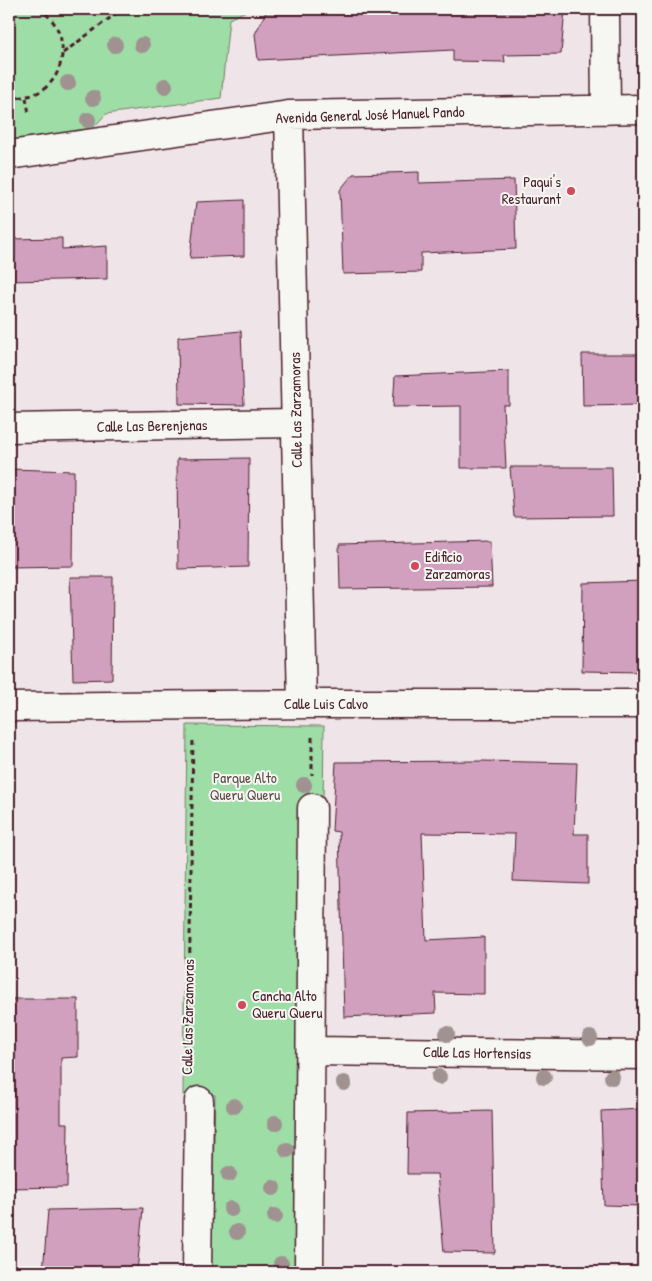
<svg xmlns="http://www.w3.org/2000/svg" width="652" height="1281" font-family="'Patrick Hand',sans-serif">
<rect width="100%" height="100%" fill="#efe5e8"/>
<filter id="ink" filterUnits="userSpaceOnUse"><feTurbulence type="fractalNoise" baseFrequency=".02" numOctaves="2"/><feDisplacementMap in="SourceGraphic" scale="10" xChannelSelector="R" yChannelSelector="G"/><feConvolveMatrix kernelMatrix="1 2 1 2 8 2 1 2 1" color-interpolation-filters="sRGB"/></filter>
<g filter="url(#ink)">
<path fill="#9edda6" stroke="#747e68" d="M9,9H250L229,19L221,98L106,114L88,133L9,143Z
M187,725L324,726L323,808L297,1086L295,1272H211L215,1095H183Z"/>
<path fill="#d1a0bf" stroke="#4a1f2b" d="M276,9H565L561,54L504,55L505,62L453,61V50L258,60L255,34L267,10Z
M419,172V183L514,180L516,249L421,253V272L343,274L340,190L353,174Z
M244,200V256L190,258L196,202Z
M62,238V249L107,246V279L9,281V239Z
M241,331L244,405L179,404L178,337Z
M582,354H643V405L583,406Z
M509,371V405H503L506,468H461V406L393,407L395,376Z
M249,458L248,567L178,569L177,459Z
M510,467H612L613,516L514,517Z
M9,469L74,471L73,566L9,567Z
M490,541L492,587L340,589L339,545Z
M70,577H113L112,679L73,680Z
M643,581V672L582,671L583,583Z
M481,761L577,763L574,834H588V884L513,881L515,834L422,833L426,940L484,937V994L435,993L436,1013L344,1017L339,832L332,831L336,762Z
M9,999H78V1057L61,1058V1123H68L67,1187L9,1188Z
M643,1109V1206L604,1205L601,1111Z
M492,1111L495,1253L444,1252L437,1174H407L408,1113Z
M143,1208L137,1272H43L48,1210Z"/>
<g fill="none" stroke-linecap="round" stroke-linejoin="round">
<defs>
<path id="street" d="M605,9L606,110
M289,115L302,704
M9,155L289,115L643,109
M9,428L296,423
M9,707L311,704H643
M311,1051L643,1055
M197,1272L199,1101
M309,1272L312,808"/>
</defs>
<use href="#street" stroke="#4a1f2b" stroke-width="31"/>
<path stroke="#4a1f2b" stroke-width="3" stroke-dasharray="5 4" stroke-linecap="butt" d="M63,53L122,9
M9,98C19,98 29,97 39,92C70,75 70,25 38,9
M26,98L29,113
M312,737V775
M188,1070L193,737"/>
<use href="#street" stroke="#f6f6f2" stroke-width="28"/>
</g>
<g fill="#a09291">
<circle cx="115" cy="45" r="8"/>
<circle cx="142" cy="45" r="8"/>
<circle cx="68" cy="83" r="8"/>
<circle cx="165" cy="86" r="8"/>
<circle cx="93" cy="98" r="8"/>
<circle cx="88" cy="120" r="8"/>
<circle cx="304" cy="785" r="8"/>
<circle cx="447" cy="1034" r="8"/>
<circle cx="590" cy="1038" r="8"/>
<circle cx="439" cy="1077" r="8"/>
<circle cx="544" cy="1077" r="8"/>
<circle cx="612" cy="1077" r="8"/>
<circle cx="344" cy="1083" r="8"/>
<circle cx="234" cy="1106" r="8"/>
<circle cx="275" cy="1123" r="8"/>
<circle cx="287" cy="1150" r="8"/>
<circle cx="229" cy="1174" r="8"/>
<circle cx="273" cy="1188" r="8"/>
<circle cx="231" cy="1209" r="8"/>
<circle cx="275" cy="1216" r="8"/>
<circle cx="237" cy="1232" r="8"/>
<circle cx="281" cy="1264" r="8"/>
</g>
</g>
<g fill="#d1495b" stroke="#f6f6f2" stroke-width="2">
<circle cx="571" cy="191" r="5"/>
<circle cx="415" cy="566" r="5"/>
<circle cx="242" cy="1005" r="5"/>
</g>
<g text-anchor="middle" stroke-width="4" stroke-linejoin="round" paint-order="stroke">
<g font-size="15" fill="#4a1f2b" stroke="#f6f6f2">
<text transform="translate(370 115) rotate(-2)" y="5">Avenida General José Manuel Pando</text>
<text transform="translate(296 410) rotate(-91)" y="5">Calle Las Zarzamoras</text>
<text transform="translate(152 426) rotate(-1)" y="5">Calle Las Berenjenas</text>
<text x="326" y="709">Calle Luis Calvo</text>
<text transform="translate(188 1017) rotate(-89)" y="5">Calle Las Zarzamoras</text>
<text transform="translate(477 1053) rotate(1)" y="5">Calle Las Hortensias</text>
</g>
<g font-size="15" fill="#4a1f2b" stroke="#f6f6f2" text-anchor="start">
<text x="561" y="187" text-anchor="end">Paqui's<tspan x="561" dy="17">Restaurant</tspan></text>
<text x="425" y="562">Edificio<tspan x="425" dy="17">Zarzamoras</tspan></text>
<text x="252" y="1001">Cancha Alto<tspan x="252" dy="17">Queru Queru</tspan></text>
</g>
<g font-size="15" fill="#5f4e4a" stroke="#f6f6f2">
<text x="245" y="783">Parque Alto<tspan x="245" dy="17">Queru Queru</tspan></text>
</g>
</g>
<rect width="652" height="1281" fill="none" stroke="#f6f6f2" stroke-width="30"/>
<rect x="15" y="15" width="622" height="1251" fill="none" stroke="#4a1f2b" stroke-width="2" filter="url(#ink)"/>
</svg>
